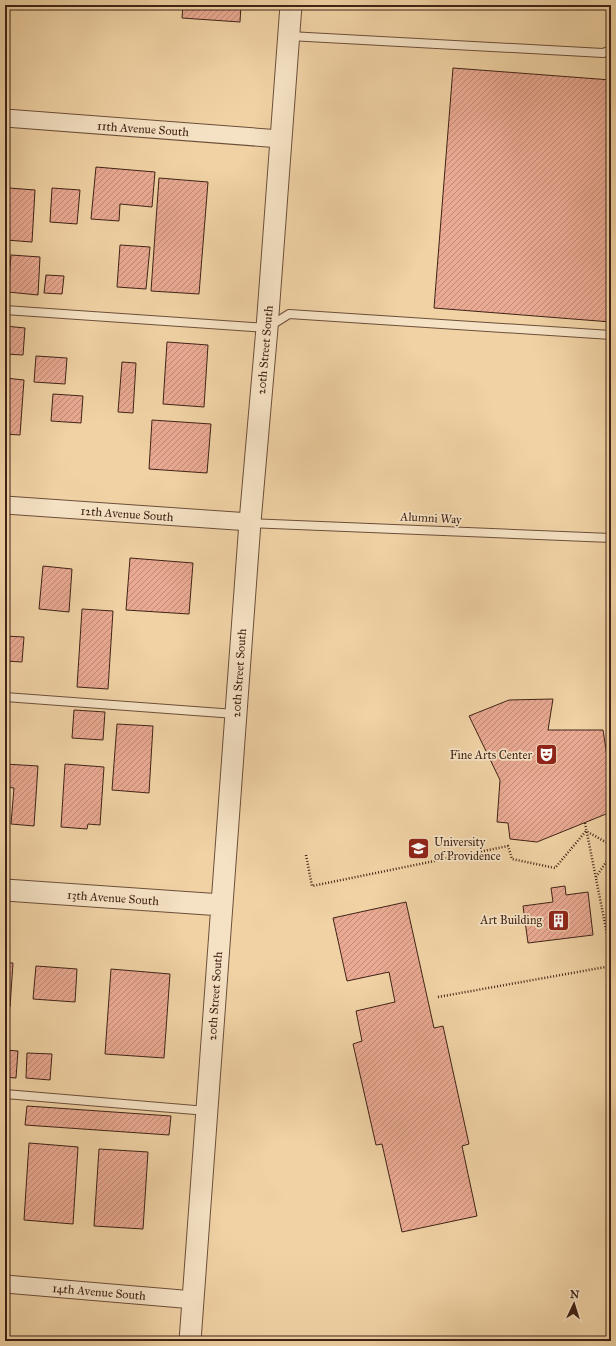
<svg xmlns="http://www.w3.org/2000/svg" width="616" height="1346" font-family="'IM FELL Great Primer',serif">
<defs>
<pattern id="building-hatch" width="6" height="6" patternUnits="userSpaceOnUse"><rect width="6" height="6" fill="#e9a992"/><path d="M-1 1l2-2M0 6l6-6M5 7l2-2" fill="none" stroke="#be8976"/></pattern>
</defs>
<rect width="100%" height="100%" fill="#f0d2a4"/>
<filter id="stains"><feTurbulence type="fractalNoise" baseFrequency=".005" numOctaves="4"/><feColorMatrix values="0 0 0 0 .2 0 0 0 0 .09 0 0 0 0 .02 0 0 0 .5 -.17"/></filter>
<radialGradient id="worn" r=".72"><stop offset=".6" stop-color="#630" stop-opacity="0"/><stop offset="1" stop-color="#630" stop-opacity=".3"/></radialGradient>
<path fill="url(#building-hatch)" stroke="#402316" d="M183,5H241L240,22L182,18Z
M453,68L611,80V322L434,308Z
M96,167L155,172L152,207L120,204L119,221L91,219Z
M159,178L208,182L199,294L151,291Z
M9,188L35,190L32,242L6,240Z
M52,188L80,190L77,224L50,222Z
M120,245L150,247L146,289L117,287Z
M11,255L40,257L38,295L8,292Z
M46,275L64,276L62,294L44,293Z
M5,326L25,328L23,355L5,354Z
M167,342L208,345L204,407L163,404Z
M36,356L67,358L65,384L34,382Z
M122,362L136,363L133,413L118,412Z
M5,378L24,380L20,435L5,434Z
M53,394L83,396L81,423L51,421Z
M152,420L211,424L207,473L149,469Z
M130,558L193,563L189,614L126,610Z
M43,566L72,569L69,612L39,609Z
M82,609L113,611L108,689L77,687Z
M5,636L24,637L22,662L5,661Z
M553,699L548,730H603L611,782V812L537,842L510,839L508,823L497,822L500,780L469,716L509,700Z
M74,710L105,712L103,740L72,738Z
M117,724L153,726L149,793L112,790Z
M5,764L38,766L34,826L11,824L14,788L5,787Z
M65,764L104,767L100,825L88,824L87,829L61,827Z
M565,886L566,895L588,892L593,935L528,943L523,906L553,902L551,888Z
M406,902L434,1028L443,1026L469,1144L462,1146L477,1216L402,1232L382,1144L376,1145L353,1044L362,1041L356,1011L395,1002L389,972L347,981L333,918Z
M5,963H13L10,1007L5,1006Z
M36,966L77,969L75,1002L33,999Z
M111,969L170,974L164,1058L105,1054Z
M5,1050L18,1051L16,1078L5,1077Z
M27,1053L52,1054L50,1080L26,1078Z
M27,1106L171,1116L169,1135L25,1125Z
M29,1143L78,1147L73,1224L24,1220Z
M99,1149L148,1152L143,1229L94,1226Z
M16,1338L49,1341H16Z"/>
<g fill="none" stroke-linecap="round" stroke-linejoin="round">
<defs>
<path id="service" d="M289,36L603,53L611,50
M5,310L267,328L289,314L611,335
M250,523L611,538
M5,697L235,714
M5,1094L207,1111"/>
<path id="minor" d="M5,118L281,139
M5,505L250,522
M5,1284L194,1300"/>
<path id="tertiary" d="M5,890L222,905
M190,1341L250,522L267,328L291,5"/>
</defs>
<use href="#service" stroke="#6c4f3a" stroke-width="10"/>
<use href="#minor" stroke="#6c4f3a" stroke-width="19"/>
<use href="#tertiary" stroke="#6c4f3a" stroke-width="23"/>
<path stroke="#402316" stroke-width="2.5" stroke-dasharray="1 2" stroke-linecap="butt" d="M585,823L611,954
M306,855L312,886L508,846L512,859L555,868L586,831L611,845
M596,877L611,855
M438,997L611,966"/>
<use href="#service" stroke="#f5e2c4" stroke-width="8"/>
<use href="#minor" stroke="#f5e2c4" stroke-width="17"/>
<use href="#tertiary" stroke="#f5e2c4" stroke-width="21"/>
</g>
<defs>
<symbol id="theatre-square" viewBox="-11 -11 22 22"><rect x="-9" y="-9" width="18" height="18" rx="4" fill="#8f2418" stroke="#f5e2c4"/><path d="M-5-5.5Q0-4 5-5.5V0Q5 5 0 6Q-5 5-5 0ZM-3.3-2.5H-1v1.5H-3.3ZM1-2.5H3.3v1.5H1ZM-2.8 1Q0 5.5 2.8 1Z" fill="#fff"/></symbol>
<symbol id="university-square" viewBox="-11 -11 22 22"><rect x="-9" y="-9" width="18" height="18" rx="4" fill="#8f2418" stroke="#f5e2c4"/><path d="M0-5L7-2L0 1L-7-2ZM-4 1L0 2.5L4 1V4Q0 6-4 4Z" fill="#fff"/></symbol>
<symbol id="building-square" viewBox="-11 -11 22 22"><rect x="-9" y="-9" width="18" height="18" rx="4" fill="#8f2418" stroke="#f5e2c4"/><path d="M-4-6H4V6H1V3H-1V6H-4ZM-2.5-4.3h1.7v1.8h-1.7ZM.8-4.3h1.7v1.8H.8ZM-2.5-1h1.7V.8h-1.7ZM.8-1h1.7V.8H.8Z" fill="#fff"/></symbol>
</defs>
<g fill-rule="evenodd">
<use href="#theatre-square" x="534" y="742" width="25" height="25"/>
<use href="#university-square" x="406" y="836" width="25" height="25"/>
<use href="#building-square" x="546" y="908" width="25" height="25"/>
</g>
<g text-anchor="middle" stroke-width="3.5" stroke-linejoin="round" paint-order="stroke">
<g font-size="12" fill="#402316" stroke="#f5e2c4">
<text transform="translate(143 129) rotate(4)" y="4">11th Avenue South</text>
<text transform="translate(265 350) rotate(-85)" y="4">20th Street South</text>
<text transform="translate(127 514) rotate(4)" y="4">12th Avenue South</text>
<text transform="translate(431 518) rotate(3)" y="4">Alumni Way</text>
<text transform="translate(239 673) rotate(-86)" y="4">20th Street South</text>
<text transform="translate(113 898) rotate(4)" y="4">13th Avenue South</text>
<text transform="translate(215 996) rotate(-86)" y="4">20th Street South</text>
<text transform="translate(99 1292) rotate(5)" y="4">14th Avenue South</text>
</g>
<g font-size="12" fill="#402316" stroke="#f5e2c4" text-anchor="end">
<text x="532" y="759">Fine Arts Center</text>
<text x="434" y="846" text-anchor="start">University<tspan x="434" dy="14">of Providence</tspan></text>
<text x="542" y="924">Art Building</text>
</g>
</g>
<rect width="616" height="1346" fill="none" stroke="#f0d2a4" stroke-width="20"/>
<rect x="6" y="6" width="604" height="1334" fill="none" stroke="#402316" stroke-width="2"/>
<rect x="10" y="10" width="596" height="1326" fill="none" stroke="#402316"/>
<g transform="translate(574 1304) rotate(4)" stroke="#f5e2c4" stroke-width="3" paint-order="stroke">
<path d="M0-3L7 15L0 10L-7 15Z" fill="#402316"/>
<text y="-6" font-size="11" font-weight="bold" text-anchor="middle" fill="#402316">N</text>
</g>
<rect width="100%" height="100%" filter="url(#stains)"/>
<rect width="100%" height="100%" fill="url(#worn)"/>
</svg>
